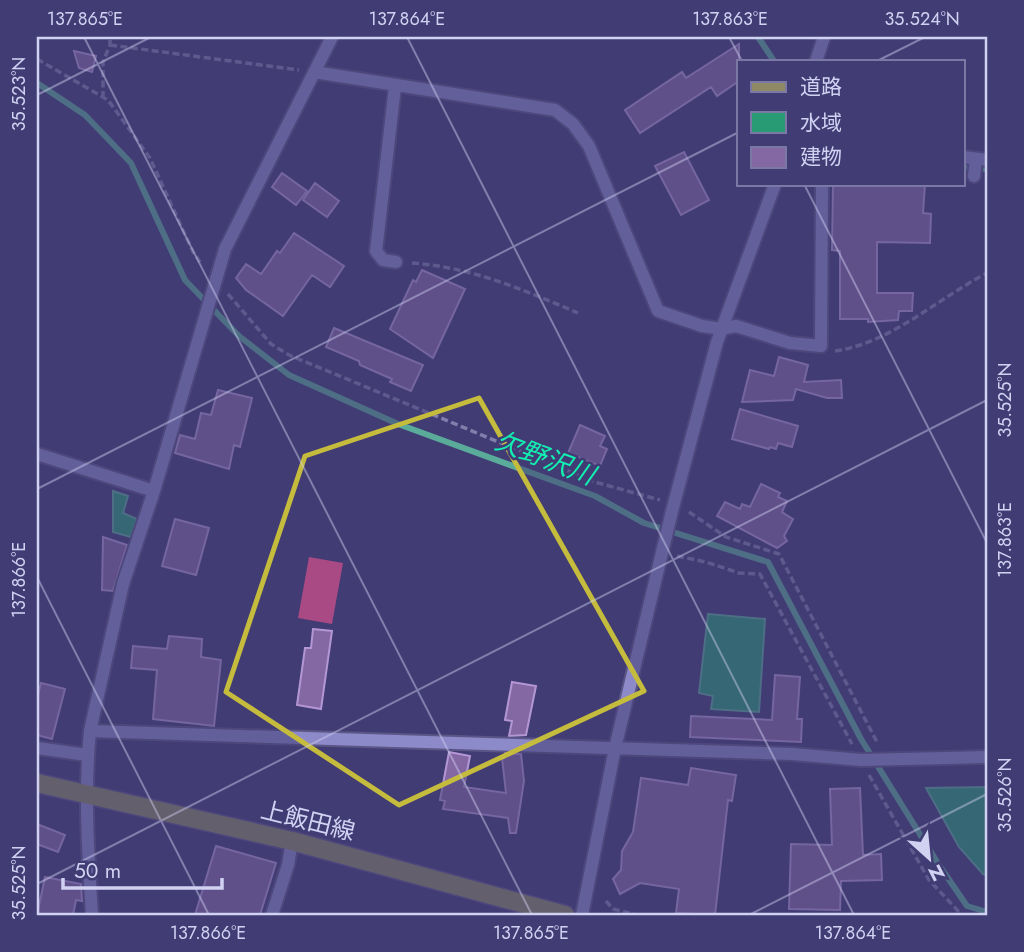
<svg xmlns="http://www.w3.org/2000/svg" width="1024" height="952" font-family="Jost,'Noto Sans JP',sans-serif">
<rect width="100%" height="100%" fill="#413c74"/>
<path fill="#a94a84" d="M309,557L343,563L332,624L298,618Z"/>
<path fill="#289b74" stroke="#5bab9a" stroke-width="2" d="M113,491L128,496L123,513L137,519L131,537L113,532Z
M708,614L765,619L759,712L711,709L713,696L699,693Z
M987,787V875L983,874L959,847L926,788Z"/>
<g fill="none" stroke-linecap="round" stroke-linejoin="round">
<path stroke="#5bab9a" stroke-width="6" d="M758,37L774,61
M37,83L85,115L131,163L185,280L239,336L289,375L398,424L595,496L644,523L768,562L861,739L939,865L967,906L987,912
M963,167L987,169"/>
</g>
<path fill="#8468a3" stroke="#b397d4" stroke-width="2" d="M739,44V81L717,96L711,87L640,133L625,110L682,72L686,78Z
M74,51L96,56L92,72L79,68Z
M684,152L709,200L681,215L655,166Z
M282,173L307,191L296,205L272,187Z
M315,183L339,201L327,217L303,200Z
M833,184H925L923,213L931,214L930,243L877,242V293H913L912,311H899L898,320L868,322V319H840V251L832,250Z
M294,233L344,266L330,287L312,275L283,316L246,290L236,278L246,264L261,274L277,251L280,253Z
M422,270L465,289L433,358L390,329L413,280L416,282Z
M334,328L423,365L411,391L390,382L392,379L360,365L359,361L326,347Z
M779,357L808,365L804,382L841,380L842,398H827L796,389L793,400L742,402L750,370L774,376Z
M218,390L252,398L240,447L234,445L229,469L175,453L180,435L195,439L201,413L211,415Z
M740,409L798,426L792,447L778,443L776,449L770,447L769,449L732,439Z
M580,425L605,436L600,446L607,449L600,466L568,453Z
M761,484L780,493L778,497L787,501L782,512L793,519L784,536L787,541L777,548L717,516L725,502L740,509L742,504L750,507Z
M175,519L209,528L196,575L162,566Z
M103,537L127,545L113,591L102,590Z
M313,629L332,631L321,709L297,705L305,648H311Z
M169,636L202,639L201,657L221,660L214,726L153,719L157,670L131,668L133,646L167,649Z
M775,675L800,677L797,719H802L801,742L690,737L691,716L772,720Z
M512,682L536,686L526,735L509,736L512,721L505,720Z
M41,683L65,689L52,739L37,735V700Z
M449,752L470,756L464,787L506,793L502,758H504L505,753L521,754L524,781L516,833H510L508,818L443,809L445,801L440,800Z
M691,768L736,775L732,801L728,800L715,915L676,913L679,889L640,883L620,894L613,879L621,870L622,851L633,832L641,778L688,785Z
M860,788L863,855L881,854L882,880L841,881L840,910L789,909L791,844L832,845L830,789Z
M37,824L65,835L58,852L37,844Z
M216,846L276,863L260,915H195Z
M45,877L81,884L82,901L76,900L73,915H37Z"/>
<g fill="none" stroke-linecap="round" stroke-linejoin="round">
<defs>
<path id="minor" d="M816,61L824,37
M314,72L555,110L573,124L589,146L658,311L702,326L721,329L736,326L790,343L821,346L822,184
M395,87L376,251L383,260L396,262
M963,157L987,160
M974,176L976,159
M37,454L154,491
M90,731L792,754L861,760L987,757
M37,748L87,755
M92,915C88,853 84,793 90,731L123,584L154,491L225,249L332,37
M272,915L288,865L292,841
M582,915L615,748L672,511L717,342L775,184"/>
<path id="major" d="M37,783L292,841L565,915"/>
</defs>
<use href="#minor" stroke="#5b5686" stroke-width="16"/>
<use href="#major" stroke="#5b5686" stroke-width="21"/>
<path stroke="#817eac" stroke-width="3.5" stroke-dasharray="7 3.5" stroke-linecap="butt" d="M110,45L299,70
M37,59L108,100L150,158L193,252L202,265
M103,98V62L110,45V37
M412,263C471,267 524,290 578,313
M228,294L271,344L289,355L595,482L660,500
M835,351C891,343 937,299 987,273
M689,512L726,537L779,554L878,744
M677,556L706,562L739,573L760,574L852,744
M869,775L929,880L962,915
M606,901L613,909L637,915"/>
<use href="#minor" stroke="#8d8ac9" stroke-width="12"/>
<use href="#major" stroke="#8f8a65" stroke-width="18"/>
</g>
<path d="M0 0H1024V952H0ZM479,398L644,691L399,805L226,692L305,456Z" fill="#413c74" fill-opacity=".55" fill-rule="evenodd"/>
<path fill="none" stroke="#c5bc3d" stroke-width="5" stroke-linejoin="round" d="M479,398L644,691L399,805L226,692L305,456Z"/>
<path fill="none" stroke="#d1d1f2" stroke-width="2" stroke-opacity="0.45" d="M84,37L532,915M407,37L854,915M729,37L742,61M877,61L925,37M37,95L151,37M804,184L987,543M37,489L739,132M37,577L209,915M37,884L987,400M749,915L987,794"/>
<g text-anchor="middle" stroke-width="5" stroke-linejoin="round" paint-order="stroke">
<g font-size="24" fill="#d1d1f2" stroke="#413c74">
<text transform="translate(308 821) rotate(14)" y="8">上飯田線</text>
</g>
<g font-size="26" font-style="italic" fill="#11f0b1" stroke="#413c74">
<text transform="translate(545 458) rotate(21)" y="9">欠野沢川</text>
</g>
</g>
<rect width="1024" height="952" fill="none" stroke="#413c74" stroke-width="77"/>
<rect x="737" y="60" width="228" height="126" fill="#413c74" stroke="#7b78a6" stroke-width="2"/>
<rect x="751" y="82" width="35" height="10" fill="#8f8a65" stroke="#7b78a6" stroke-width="2"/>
<text x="800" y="94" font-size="21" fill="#d1d1f2">道路</text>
<rect x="751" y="112" width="35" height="21" fill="#289b74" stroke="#7b78a6" stroke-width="2"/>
<text x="800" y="130" font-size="21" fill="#d1d1f2">水域</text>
<rect x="751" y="147" width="35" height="21" fill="#8468a3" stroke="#7b78a6" stroke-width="2"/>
<text x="800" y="164" font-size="21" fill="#d1d1f2">建物</text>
<g transform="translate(929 858) rotate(153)" stroke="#413c74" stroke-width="5" paint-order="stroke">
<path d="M0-5L12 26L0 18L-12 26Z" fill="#d1d1f2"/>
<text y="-10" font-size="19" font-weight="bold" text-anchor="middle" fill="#d1d1f2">N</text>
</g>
<path d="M63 878v10h159v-10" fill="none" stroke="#d1d1f2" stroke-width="3.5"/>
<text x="74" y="878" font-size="21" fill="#d1d1f2" stroke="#413c74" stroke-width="5" paint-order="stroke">50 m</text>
<rect x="38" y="38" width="948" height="876" fill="none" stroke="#d1d1f2" stroke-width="2.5"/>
<g font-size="18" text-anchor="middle" fill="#d1d1f2">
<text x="85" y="25">137.865°E</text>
<text x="407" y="25">137.864°E</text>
<text x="730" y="25">137.863°E</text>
<text x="922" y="25">35.524°N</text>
<text transform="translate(19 94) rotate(-90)" y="6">35.523°N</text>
<text transform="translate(1005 400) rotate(-90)" y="6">35.525°N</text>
<text transform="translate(1005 540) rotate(-90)" y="6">137.863°E</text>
<text transform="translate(19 580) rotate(-90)" y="6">137.866°E</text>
<text transform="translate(1005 795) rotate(-90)" y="6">35.526°N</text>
<text transform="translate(19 883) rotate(-90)" y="6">35.525°N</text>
<text x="208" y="939">137.866°E</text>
<text x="531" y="939">137.865°E</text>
<text x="853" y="939">137.864°E</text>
</g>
</svg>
